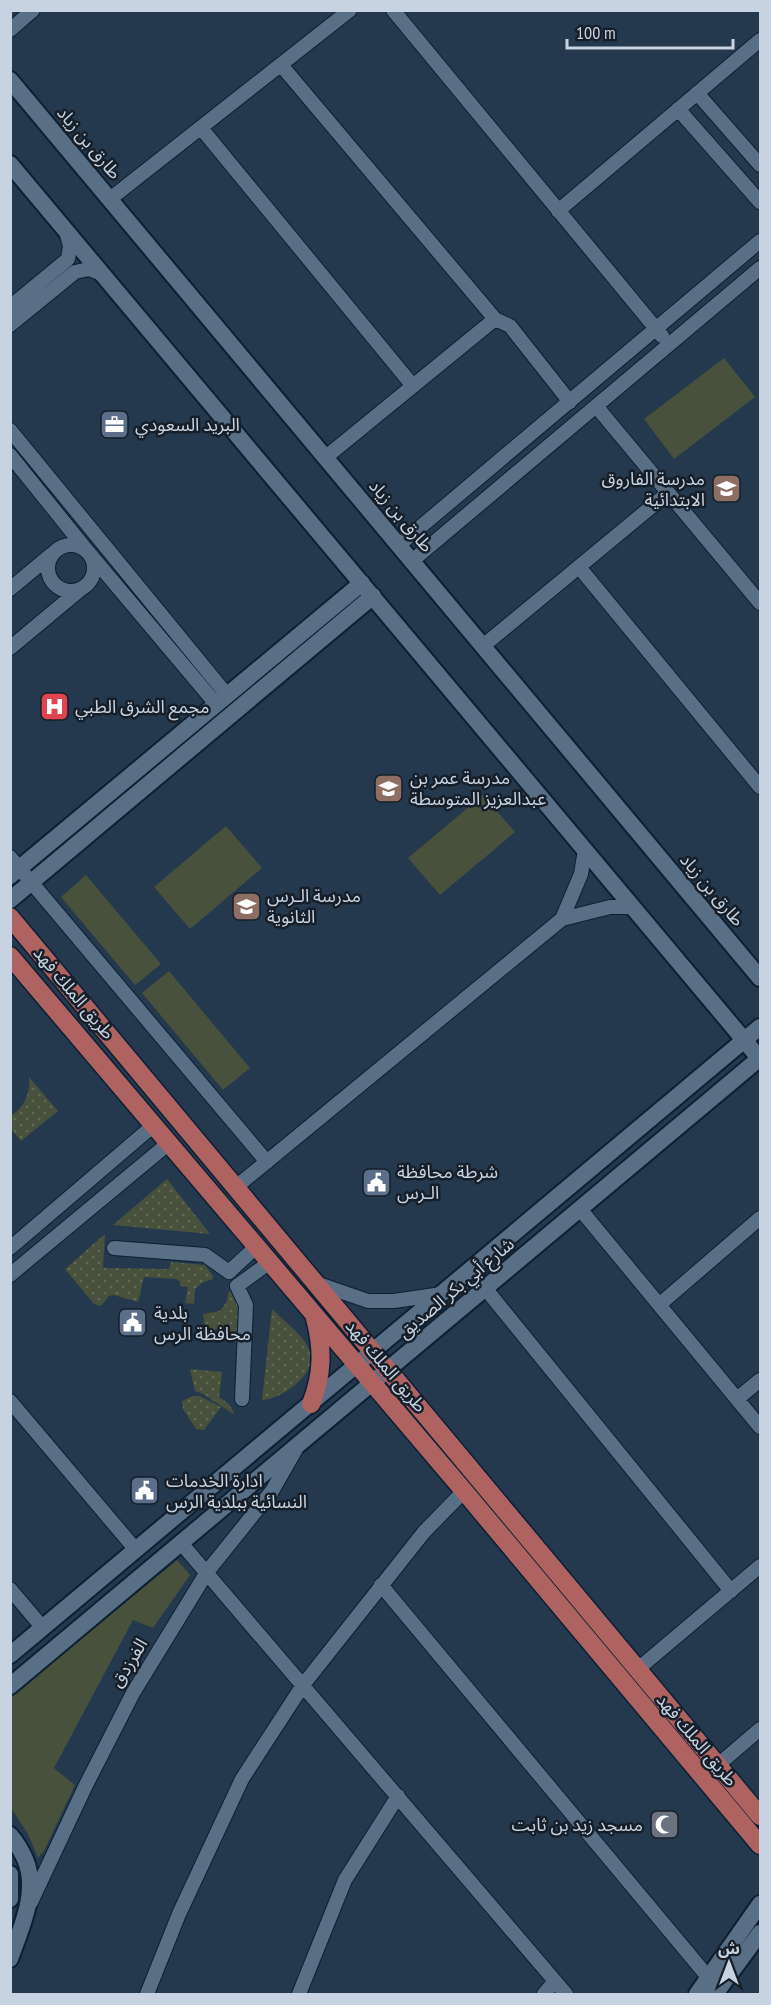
<svg xmlns="http://www.w3.org/2000/svg" width="771" height="2005" font-family="'PT Sans Narrow','Noto Sans Arabic',sans-serif">
<defs>
<pattern id="grass-dots" width="8" height="8" patternUnits="userSpaceOnUse" patternTransform="scale(1.5)"><rect width="8" height="8" fill="#48513b"/><path d="M2 2h.1M6 6h.1" fill="none" stroke="#616957" stroke-width="1.8" stroke-linecap="round"/></pattern>
</defs>
<rect width="100%" height="100%" fill="#24394d"/>
<path fill="url(#grass-dots)" d="M29,1077L58,1111L21,1141L11,1129V1115C24,1109 31,1091 29,1077Z
M167,1179L210,1234L113,1225Z
M105,1234L103,1268L169,1269L171,1262L205,1265L213,1276V1279L202,1283L195,1289L194,1304L185,1303L188,1287L180,1286V1281L176,1279L144,1277L138,1302L114,1295L109,1296L101,1306L94,1304L65,1269Z
M229,1291L235,1292L239,1301L236,1337L239,1338L238,1342H230V1337L223,1336V1330L205,1329L203,1314L220,1311L226,1303Z
M272,1309C295,1332 332,1353 296,1384C288,1391 273,1400 262,1400Z
M190,1369L222,1372L219,1397L229,1404L235,1415L203,1394L195,1391Z
M193,1396H200L221,1407L204,1430L196,1429L183,1409L182,1401Z"/>
<path fill="#48513b" d="M724,358L755,397L674,459L644,419Z
M483,795L515,832L440,895L408,858Z
M226,826L262,868L190,929L154,887Z
M86,875L161,964L135,985L61,897Z
M169,971L250,1068L223,1090L142,993Z
M177,1560L190,1575L153,1628L133,1620L54,1768L75,1785L45,1849L38,1858L28,1834L11,1808V1697Z"/>
<g fill="none" stroke-linecap="round" stroke-linejoin="round">
<defs>
<path id="minor" d="M393,10L662,336
M10,30L33,10
M281,65L495,319L326,457
M697,93L760,165
M678,109L760,202
M201,128L413,386
M110,199L350,10
M558,211L760,40
M10,307L68,259L70,246L66,231
M495,319L510,326L570,402
M10,325L75,272L89,269L102,274
M596,406L760,603
M10,430L227,695
M10,455L84,547L216,704
M399,545L760,241
M48 568a23 23 0 1 1 46 0a23 23 0 1 1-46 0Z
M412,561L760,268
M579,567L760,787
M10,589L52,554
M483,646L668,493
M10,648L82,588
M585,850L581,874L562,919L610,907H633
M10,857L267,1162
M236,1187L562,919
M580,1209L760,1427
M10,1248L154,1125
M114,1248L205,1255L229,1272L257,1246
M10,1275L169,1143
M316,1283L368,1301H394L442,1294
M485,1288L731,1591
M659,1305L760,1218
M242,1399L246,1305L237,1286L270,1262
M737,1399L760,1380
M10,1401L136,1550
M181,1543L566,1994
M381,1585L708,1977
M10,1589L43,1628
M638,1669L760,1566
M718,1765L760,1729
M31,1902L85,1787L133,1693L207,1572L272,1491L296,1449
M147,1994L179,1914L242,1779L303,1685L424,1532L464,1491
M299,1994L345,1880L398,1796
M544,1994L555,1981"/>
<path id="tertiary" d="M10,80L760,978
M10,164L760,1059
M10,876L362,583
M10,900L373,596
M10,1655L760,1027
M10,1686L760,1058
M10,1835C16,1842 21,1850 25,1859C39,1891 21,1928 10,1959
M10,1874V1899
M697,1994L760,1904
M715,1994L760,1933"/>
<path id="primary" d="M10,917L760,1816
M10,956L464,1491L760,1845
M311,1404C323,1374 323,1349 315,1318"/>
</defs>
<use href="#minor" stroke="#0c1f33" stroke-width="16"/>
<use href="#tertiary" stroke="#0c1f33" stroke-width="20"/>
<use href="#primary" stroke="#0c1f33" stroke-width="21"/>
<use href="#minor" stroke="#596f86" stroke-width="14"/>
<use href="#tertiary" stroke="#596f86" stroke-width="16"/>
<use href="#primary" stroke="#ae6361" stroke-width="18"/>
</g>
<defs>
<symbol id="office-square" viewBox="-11 -11 22 22"><rect x="-9" y="-9" width="18" height="18" rx="4" fill="#5c6f8a" stroke="#161f29"/><path d="M-6-3h4V-5.5h4V-3h4V5H-6ZM-1-4.5V-3h2v-1.5ZM-6 0V1H6V0Z" fill="#fff"/></symbol>
<symbol id="school-square" viewBox="-11 -11 22 22"><rect x="-9" y="-9" width="18" height="18" rx="4" fill="#8d6e63" stroke="#161f29"/><path d="M0-5L7-2L0 1L-7-2ZM-4 1L0 2.5L4 1V4Q0 6-4 4Z" fill="#fff"/></symbol>
<symbol id="hospital-square" viewBox="-11 -11 22 22"><rect x="-9" y="-9" width="18" height="18" rx="4" fill="#e0444e" stroke="#161f29"/><path d="M-5-5h3v3.5h4V-5h3V5h-3V1.5h-4V5h-3Z" fill="#fff"/></symbol>
<symbol id="civic-square" viewBox="-11 -11 22 22"><rect x="-9" y="-9" width="18" height="18" rx="4" fill="#5c6f8a" stroke="#161f29"/><path d="M-.6-6.5H3V-4.5H.6V-3L4-1V1h2V6H-6V1h2V-1L-.6-3ZM-1.2 2.5V6h2.4V2.5Z" fill="#fff"/></symbol>
<symbol id="mosque-square" viewBox="-11 -11 22 22"><rect x="-9" y="-9" width="18" height="18" rx="4" fill="#6b7280" stroke="#161f29"/><path d="M3.5-4.9A6 6 0 1 0 3.5 4.9A5 5 0 1 1 3.5-4.9Z" fill="#fff"/></symbol>
</defs>
<g fill-rule="evenodd">
<use href="#office-square" x="98" y="408" width="33" height="33"/>
<use href="#school-square" x="710" y="472" width="33" height="33"/>
<use href="#hospital-square" x="38" y="690" width="33" height="33"/>
<use href="#school-square" x="372" y="772" width="33" height="33"/>
<use href="#school-square" x="230" y="890" width="33" height="33"/>
<use href="#civic-square" x="360" y="1166" width="33" height="33"/>
<use href="#civic-square" x="116" y="1306" width="33" height="33"/>
<use href="#civic-square" x="128" y="1474" width="33" height="33"/>
<use href="#mosque-square" x="648" y="1808" width="33" height="33"/>
</g>
<g text-anchor="middle" stroke-width="5" stroke-linejoin="round" paint-order="stroke">
<g font-size="18" fill="#c7d3e0" stroke="#161f29">
<text transform="translate(89 143) rotate(50)" y="6">طارق بن زياد</text>
<text transform="translate(401 516) rotate(50)" y="6">طارق بن زياد</text>
<text transform="translate(712 890) rotate(50)" y="6">طارق بن زياد</text>
<text transform="translate(74 993) rotate(50)" y="6">طريق الملك فهد</text>
<text transform="translate(456 1288) rotate(-40)" y="6">شارع أبي بكر الصديق</text>
<text transform="translate(386 1366) rotate(50)" y="6">طريق الملك فهد</text>
<text transform="translate(129 1663) rotate(-59)" y="6">الفرزدق</text>
<text transform="translate(697 1740) rotate(50)" y="6">طريق الملك فهد</text>
</g>
<g font-size="18" fill="#c7d3e0" stroke="#161f29" text-anchor="start">
<text x="135" y="431">البريد السعودي</text>
<text x="705" y="485" text-anchor="end">مدرسة الفاروق<tspan x="705" dy="21">الابتدائية</tspan></text>
<text x="75" y="713">مجمع الشرق الطبي</text>
<text x="410" y="784">مدرسة عمر بن<tspan x="410" dy="21">عبدالعزيز المتوسطة</tspan></text>
<text x="267" y="902">مدرسة الـرس<tspan x="267" dy="21">الثانوية</tspan></text>
<text x="397" y="1178">شرطة محافظة<tspan x="397" dy="21">الـرس</tspan></text>
<text x="154" y="1319">بلدية<tspan x="154" dy="21">محافظة الرس</tspan></text>
<text x="166" y="1487">ادارة الخدمات<tspan x="166" dy="21">النسائية ببلدية الرس</tspan></text>
<text x="643" y="1831" text-anchor="end">مسجد زيد بن ثابت</text>
</g>
</g>
<rect width="771" height="2005" fill="none" stroke="#c7d3e0" stroke-width="24"/>
<g transform="translate(729 1963)" stroke="#161f29" stroke-width="4.5" paint-order="stroke">
<path d="M0-4.5L10 22L0 15L-10 22Z" fill="#c7d3e0"/>
<text y="-9" font-size="16" font-weight="bold" text-anchor="middle" fill="#c7d3e0">ش</text>
</g>
<path d="M567 39v9h166v-9" fill="none" stroke="#c7d3e0" stroke-width="3"/>
<text x="576" y="39" font-size="18" fill="#c7d3e0" stroke="#161f29" stroke-width="4.5" paint-order="stroke">100 m</text>
</svg>
